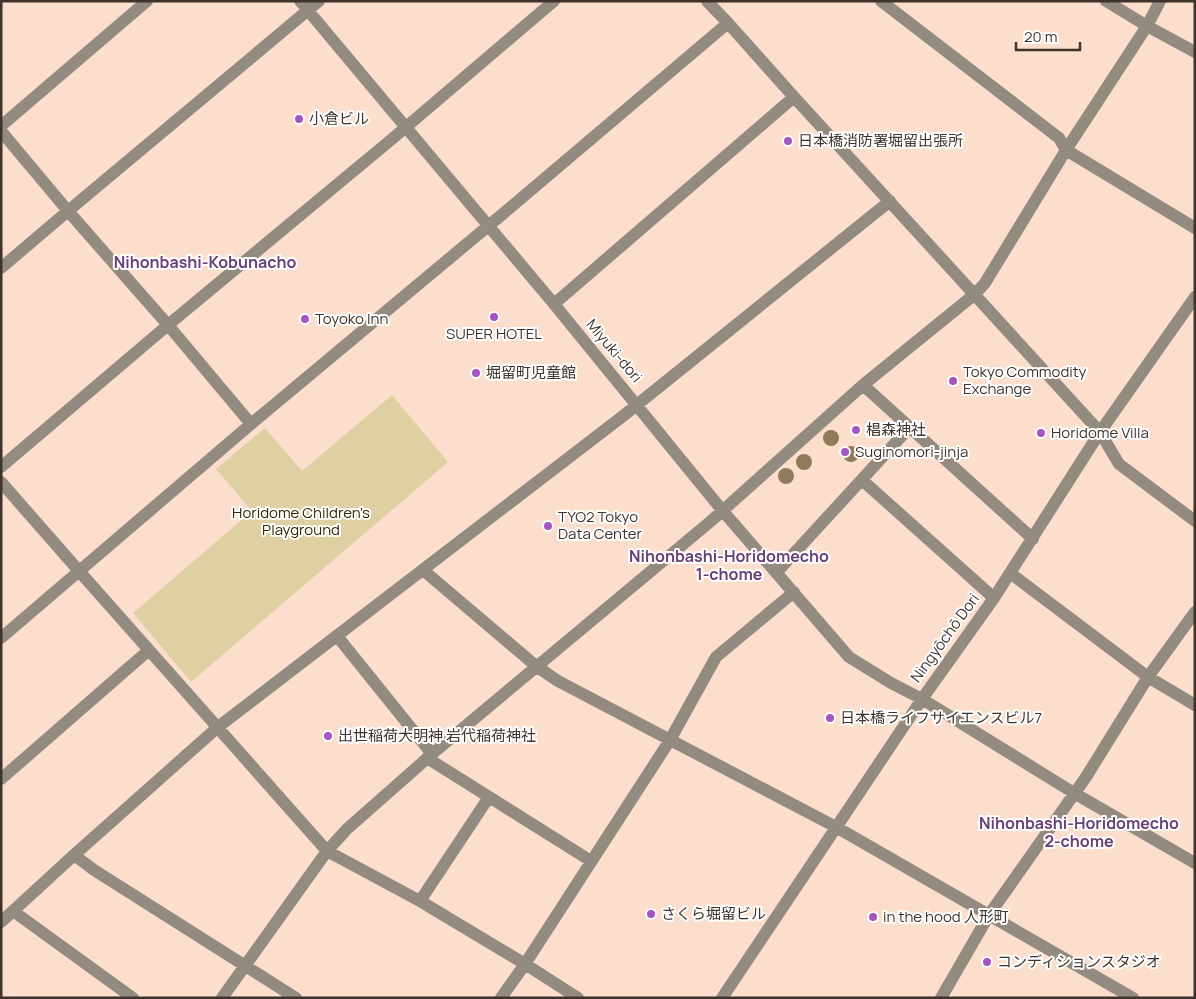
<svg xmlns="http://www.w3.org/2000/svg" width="1196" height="999" font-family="Manrope,'Noto Sans JP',sans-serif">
<rect width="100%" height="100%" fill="#fcdecc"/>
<path fill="#dfd0a3" d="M392,395L448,462L191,682L133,613L252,511L216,469L265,428L302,471Z"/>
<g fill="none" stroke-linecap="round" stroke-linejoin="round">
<path stroke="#948b80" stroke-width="12" d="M300,1L554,304L722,510L849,657L891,683L922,699L1074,793L1195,863
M707,1L728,23L794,97L1100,432L1119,464L1195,521
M881,1L1059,138L1066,150L1195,228
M1106,1L1147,26L1195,52
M1,126L147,1
M1,131L68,211L168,325L251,424
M1,268L68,211L319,1
M554,304L794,97
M863,385L1033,539
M1,467L168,325L392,139L554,1
M862,480L994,598
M1,482L79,571L327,851L420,901L525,964L578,998
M423,570L536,666L558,681L836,827L1133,998
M776,573L910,427
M1010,573L1148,677L1195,705
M337,636L432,754
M1,638L251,424L511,207L728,23
M427,758L591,861
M1,779L149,650
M74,855L94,870L296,998
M420,901L489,797
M13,911L133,998
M1,922L74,855L218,727L623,416L890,201
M222,998L327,851L347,829L432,754L711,521L863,385L975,294L985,283L1066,150L1147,26L1160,1
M501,998L525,964L670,740L716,657L794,592
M722,998L922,699L994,598L1100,432L1195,297
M941,998L989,915L1086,777L1148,677L1195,612"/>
</g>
<g fill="#8f7a5c">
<circle cx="831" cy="438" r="8"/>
<circle cx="851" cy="454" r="8"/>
<circle cx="804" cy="462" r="8"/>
<circle cx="786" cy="476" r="8"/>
</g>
<g fill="#a754c3" stroke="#fff" stroke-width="2">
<circle cx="299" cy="119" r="5"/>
<circle cx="788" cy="141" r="5"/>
<circle cx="494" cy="317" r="5"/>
<circle cx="305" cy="319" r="5"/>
<circle cx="476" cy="373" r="5"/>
<circle cx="953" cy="381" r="5"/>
<circle cx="856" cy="430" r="5"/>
<circle cx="1041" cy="433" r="5"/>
<circle cx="845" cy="452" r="5"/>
<circle cx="548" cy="526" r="5"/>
<circle cx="830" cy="718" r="5"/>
<circle cx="328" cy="736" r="5"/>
<circle cx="651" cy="914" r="5"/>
<circle cx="873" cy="917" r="5"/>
<circle cx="987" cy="962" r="5"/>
</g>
<g text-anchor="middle" stroke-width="4" stroke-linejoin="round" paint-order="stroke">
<g font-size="15" fill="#3f342d" stroke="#fff" text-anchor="start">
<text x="309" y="124">小倉ビル</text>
<text x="798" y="146">日本橋消防署堀留出張所</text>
<text x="315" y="324">Toyoko Inn</text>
<text x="494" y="339" text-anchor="middle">SUPER HOTEL</text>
<text x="963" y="377">Tokyo Commodity<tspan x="963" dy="17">Exchange</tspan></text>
<text x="486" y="378">堀留町児童館</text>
<text x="866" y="435">椙森神社</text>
<text x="1051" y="438">Horidome Villa</text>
<text x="855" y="457">Suginomori-jinja</text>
<text x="558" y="522">TYO2 Tokyo<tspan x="558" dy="17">Data Center</tspan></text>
<text x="840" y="723">日本橋ライフサイエンスビル7</text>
<text x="338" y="741">出世稲荷大明神 岩代稲荷神社</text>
<text x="661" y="919">さくら堀留ビル</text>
<text x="883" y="922">in the hood 人形町</text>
<text x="997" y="967">コンディションスタジオ</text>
</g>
<g font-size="15" fill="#3f342d" stroke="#fff">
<text transform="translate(614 351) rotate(50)" y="5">Miyuki-dori</text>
<text transform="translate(945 638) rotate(-54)" y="5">Ningyōchō Dori</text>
</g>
<g font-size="15" fill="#352800" stroke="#fff">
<text x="301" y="518">Horidome Children's<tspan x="301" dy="17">Playground</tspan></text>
</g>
<g font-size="16" font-weight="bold" fill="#693f77" stroke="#fff">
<text x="205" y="268">Nihonbashi-Kobunacho</text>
<text x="729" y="562">Nihonbashi-Horidomecho<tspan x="729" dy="18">1-chome</tspan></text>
<text x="1079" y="829">Nihonbashi-Horidomecho<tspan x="1079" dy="18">2-chome</tspan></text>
</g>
</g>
<rect width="1196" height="999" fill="none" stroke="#3f342d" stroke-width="5"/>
<path d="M1016 42v8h64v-8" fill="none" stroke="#3f342d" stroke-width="2.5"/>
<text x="1024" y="42" font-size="15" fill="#3f342d" stroke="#ffffff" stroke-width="4" paint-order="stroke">20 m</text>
</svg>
